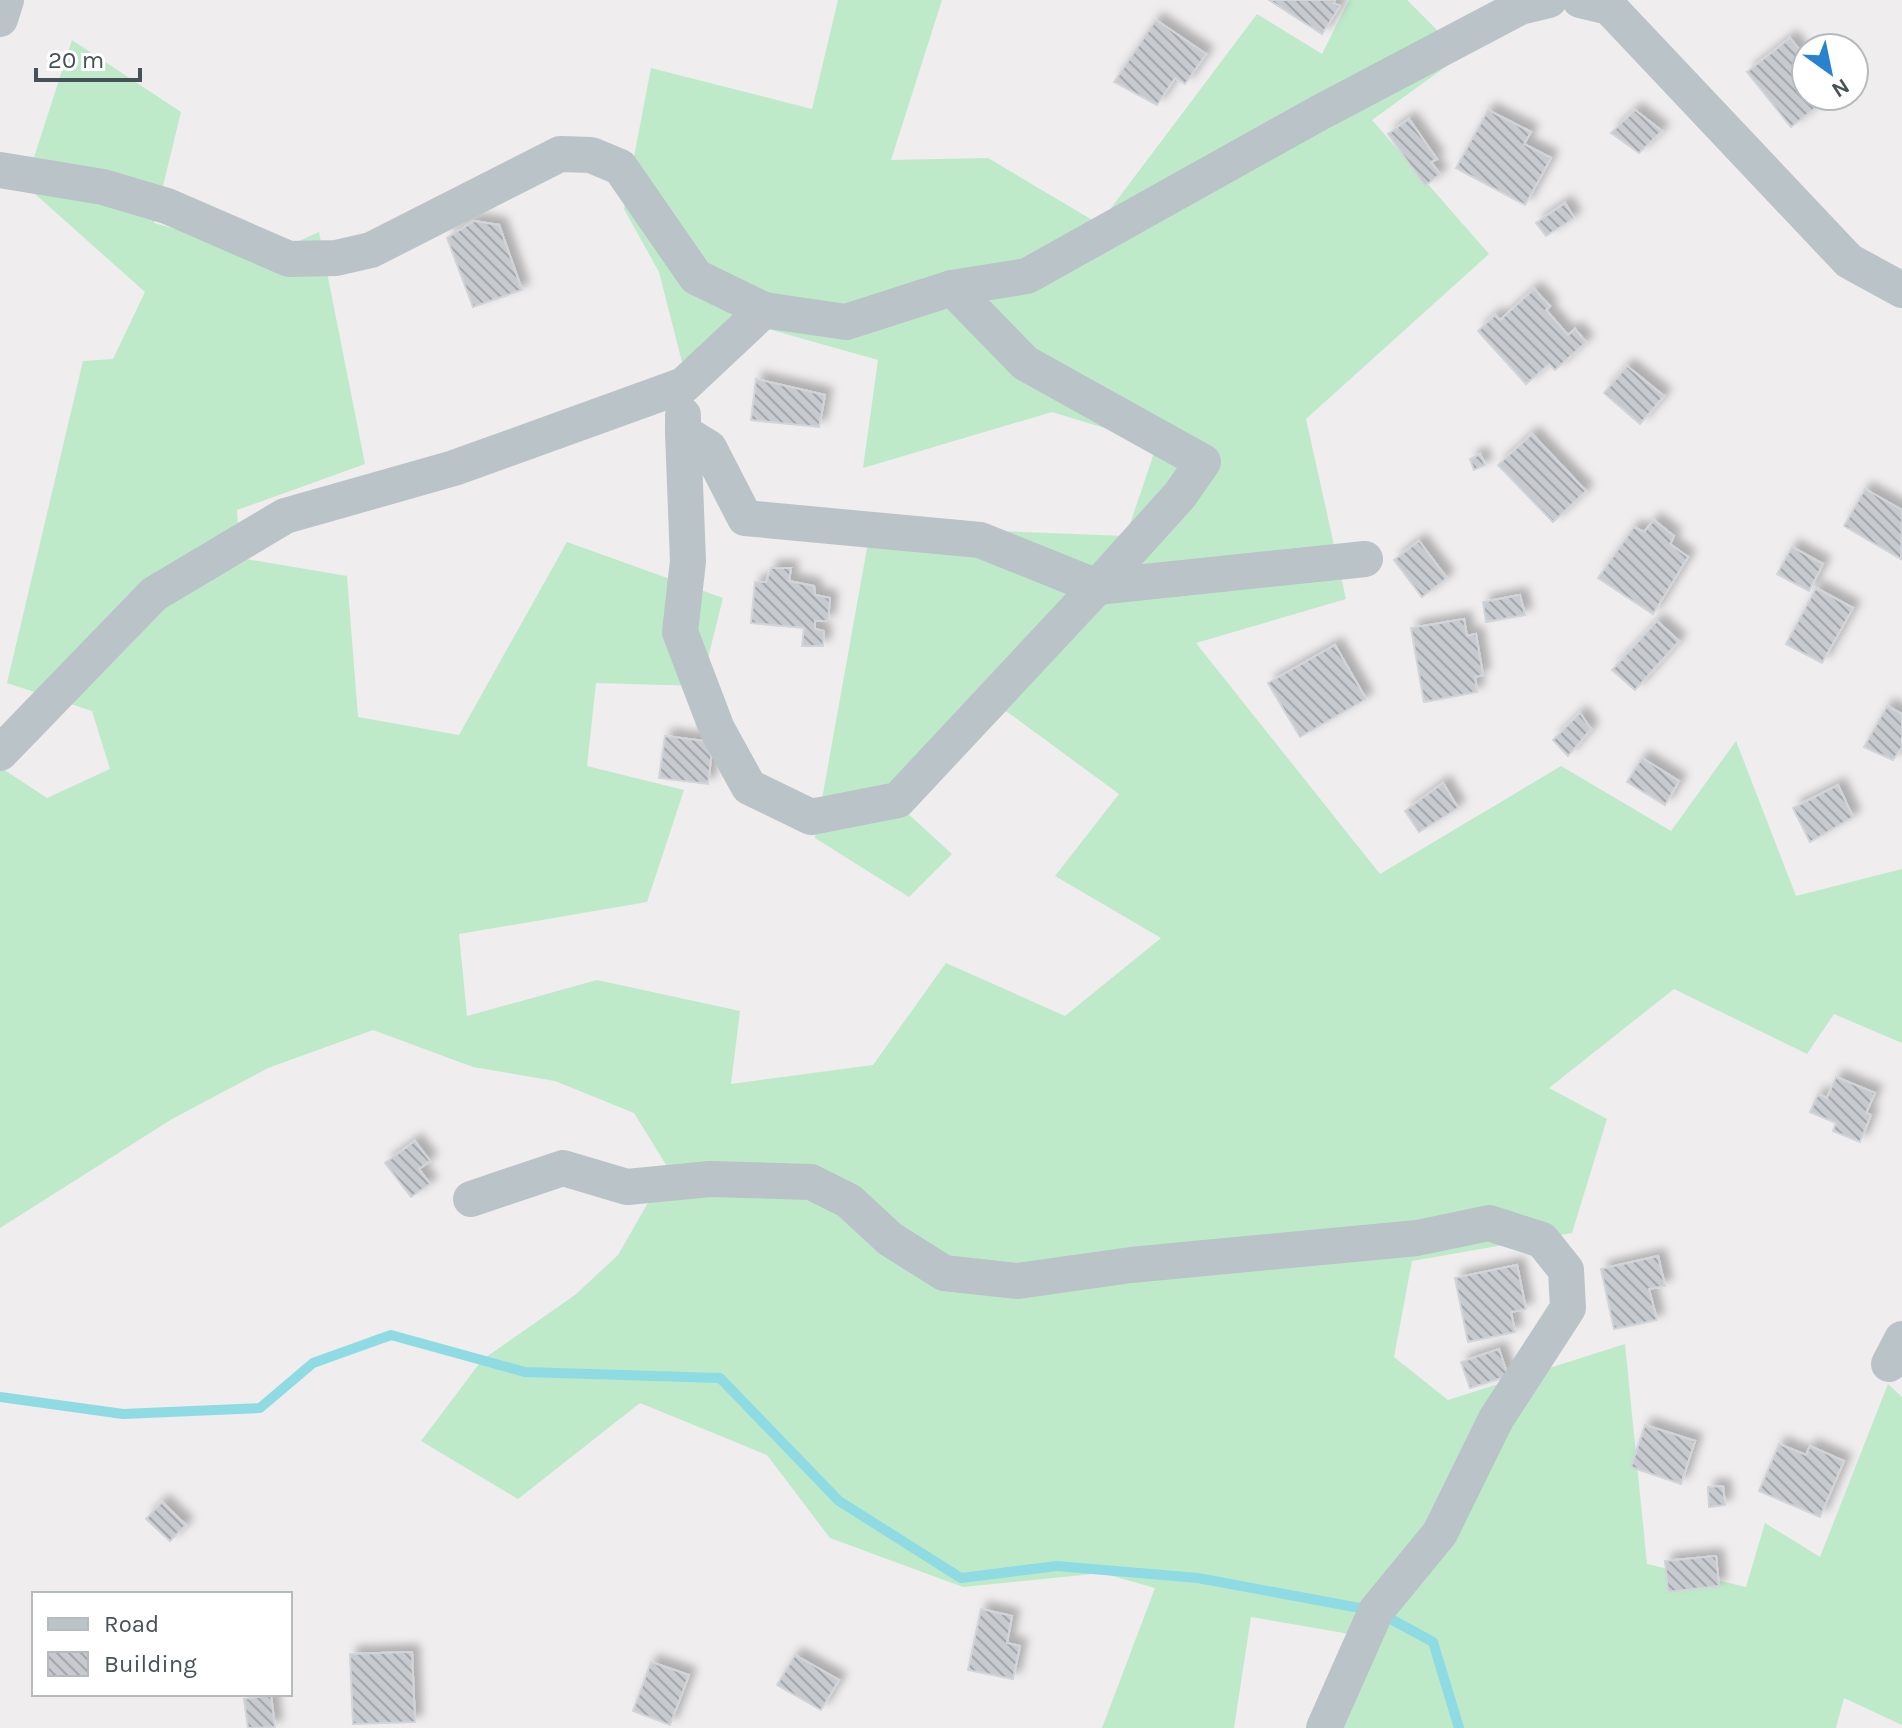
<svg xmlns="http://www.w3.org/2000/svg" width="1902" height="1728" font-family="Karla,sans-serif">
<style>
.grass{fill:#beeaca}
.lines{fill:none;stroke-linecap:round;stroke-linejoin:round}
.stream{stroke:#8fdbe3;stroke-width:10}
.building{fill:url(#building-back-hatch);stroke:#d1d4d8;stroke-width:2;filter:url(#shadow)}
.street{stroke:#b9c3c8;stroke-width:36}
</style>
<defs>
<pattern id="building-back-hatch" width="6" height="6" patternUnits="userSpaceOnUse" patternTransform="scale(2)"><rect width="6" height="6" fill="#c7cbcf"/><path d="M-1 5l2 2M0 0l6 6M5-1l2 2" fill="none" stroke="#a3a7ab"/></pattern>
<filter id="shadow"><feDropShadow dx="7" dy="-7" stdDeviation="4" flood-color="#0004"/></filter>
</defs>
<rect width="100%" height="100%" fill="#efeded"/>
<path class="grass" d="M838,0H942L891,160L988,158L1099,224L1257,14L1322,54L1349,0H1407L1462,55L1372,120L1489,254L1306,419L1346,599L1196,643L1380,874L1561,766L1671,831L1736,741L1796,896L1902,869V1043L1834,1014L1807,1054L1674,989L1549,1088L1607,1119L1572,1233L1412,1261L1394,1357L1448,1400L1625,1344L1647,1564L1746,1587L1765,1523L1820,1557L1888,1384L1902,1397V1725L1844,1698L1836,1728H1336L1367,1637L1251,1617L1234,1728H1102L1155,1588L1102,1573L963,1587L830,1538L767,1455L640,1403L518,1499L421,1441L482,1360L575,1295L618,1255L668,1168L634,1113L555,1081L473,1067L373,1030L268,1068L172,1119L0,1228V767L47,798L110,769L92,711L7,683L83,361L113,359L145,292L25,185L72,40L181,112L154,223L268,255L319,232L365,464L237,510L240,558L347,576L358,717L459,735L567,542L723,598L701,686L596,683L587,766L684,790L647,902L459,934L467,1016L597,980L740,1011L731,1084L873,1065L946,963L1065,1016L1161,938L1055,876L1119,794L1006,711L904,810L952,854L909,897L815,838L871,526L1126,536L1157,444L1052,412L863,468L878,360L758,326L682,362L659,272L624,209L651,68L812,109Z"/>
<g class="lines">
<path class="stream" d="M0,1397L123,1414L260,1408L313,1363L391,1335L525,1372L720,1378L839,1501L961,1578L1057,1566L1198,1578L1376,1611L1433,1642L1459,1728"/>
</g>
<g class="building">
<path d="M1269,0H1335L1333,3L1340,6L1322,34Z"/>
<path d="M1156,20L1206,54L1185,84L1175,78L1157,105L1114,82Z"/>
<path d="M1790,38L1806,58V96H1831L1791,127L1747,72Z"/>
<path d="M1488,110L1531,132L1524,144L1551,158L1525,205L1456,168Z"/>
<path d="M1635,110L1662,131L1639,153L1611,133Z"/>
<path d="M1409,119L1437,159L1431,162L1440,174L1425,186L1388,134Z"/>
<path d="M1565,203L1574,218L1546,236L1536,223Z"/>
<path d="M474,221L499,225L522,290L473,307L447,238Z"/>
<path d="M1534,289L1550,306L1546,310L1568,335L1575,329L1586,342L1555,370L1549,364L1526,384L1478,331L1495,315L1500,320Z"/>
<path d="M1627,366L1664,396L1640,424L1604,393Z"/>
<path d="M756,379L825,395L819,427L751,420Z"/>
<path d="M1532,434L1586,491L1553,522L1498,465Z"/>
<path d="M1480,454L1485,465L1474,470L1470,459Z"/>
<path d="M1865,489L1902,510L1901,559L1844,526Z"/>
<path d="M1654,520L1674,536L1670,544L1688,557L1653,614L1598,578L1634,527L1644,532Z"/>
<path d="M1419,541L1447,578L1422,597L1394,560Z"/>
<path d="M1792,547L1823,564L1809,591L1777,574Z"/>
<path d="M771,568H791L789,581L814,586L815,595L830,598L828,621H815V629L824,631L823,646H802L804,628L751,623L755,582H766Z"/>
<path d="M1816,588L1853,608L1822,663L1786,644Z"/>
<path d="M1520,595L1525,615L1486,622L1483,602Z"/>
<path d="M1464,619L1467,636L1476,634L1483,675L1475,677L1477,692L1424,702L1411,628Z"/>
<path d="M1657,621L1679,641L1635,690L1612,670Z"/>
<path d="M1335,645L1366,699L1300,737L1268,683Z"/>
<path d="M1887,706L1902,714V747L1893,760L1864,747Z"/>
<path d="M1580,713L1591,729L1568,756L1553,740Z"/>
<path d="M665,736L713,742L708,784L659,778Z"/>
<path d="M1642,758L1679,781L1665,805L1627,782Z"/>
<path d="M1443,783L1458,808L1419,832L1405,811Z"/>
<path d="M1838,785L1853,817L1810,842L1793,808Z"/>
<path d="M1836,1077L1875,1093L1866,1113L1871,1115L1860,1142L1833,1131L1836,1123L1810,1112L1818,1094L1827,1098Z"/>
<path d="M415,1141L430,1161L419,1169L430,1184L411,1197L385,1163Z"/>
<path d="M1658,1256L1665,1286L1649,1289L1657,1320L1614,1329L1601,1269Z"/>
<path d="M1517,1265L1526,1309L1511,1312L1515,1332L1468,1342L1455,1278Z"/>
<path d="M1499,1349L1508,1376L1470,1388L1461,1362Z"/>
<path d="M1645,1425L1695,1441L1681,1484L1631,1467Z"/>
<path d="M1779,1444L1806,1455L1810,1446L1844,1461L1820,1517L1759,1491Z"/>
<path d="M1723,1486L1725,1505L1709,1507L1708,1487Z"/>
<path d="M162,1502L186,1525L170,1541L146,1519Z"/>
<path d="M1716,1556L1719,1586L1668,1592L1665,1561Z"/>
<path d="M981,1609L1012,1616L1007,1643L1020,1646L1013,1679L968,1670Z"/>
<path d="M412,1652L415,1722L353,1724L350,1654Z"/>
<path d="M795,1655L839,1680L821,1710L777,1685Z"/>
<path d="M651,1662L689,1675L670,1725L633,1711Z"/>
<path d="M271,1695L275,1727L248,1728L244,1699Z"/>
</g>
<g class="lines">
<g class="street">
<path d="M1580,0L1609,7L1849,261L1902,290"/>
<path d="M0,19L6,0"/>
<path d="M0,170L103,187L167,206L289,259L336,258L371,250L560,154L591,155L620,167L696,277L764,310L846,322L952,288L1027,276L1319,113L1520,7L1549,0"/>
<path d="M683,415V432L709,448L745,518L980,540L1097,587L1365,559"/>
<path d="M683,432L688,561L680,632L717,729L749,787L811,817L898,800L1097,587L1180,495L1203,462L1025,363L952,288"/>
<path d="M0,753L154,594L285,516L454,468L684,385L764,310"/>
<path d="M471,1199L563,1168L627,1187L710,1179L811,1182L849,1201L890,1239L944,1273L1018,1281L1131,1265L1417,1238L1489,1223L1542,1240L1566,1270L1568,1308L1496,1419L1440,1533L1376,1611L1324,1728"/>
<path d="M1889,1364L1902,1339"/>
</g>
</g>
<rect x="32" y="1592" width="260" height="104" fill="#ffffff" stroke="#b5babc" stroke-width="2"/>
<rect x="48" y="1618" width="40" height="12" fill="#b9c3c8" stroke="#b5babc" stroke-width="2"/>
<text x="104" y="1632" font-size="24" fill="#475258">Road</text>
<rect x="48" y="1652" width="40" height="24" fill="url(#building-back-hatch)" stroke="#b5babc" stroke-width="2"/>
<text x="104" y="1672" font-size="24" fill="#475258">Building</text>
<g transform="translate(1830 72) rotate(147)"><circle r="38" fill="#ffffff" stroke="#b5babc" stroke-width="2"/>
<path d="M0-6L14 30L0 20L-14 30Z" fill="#2982ce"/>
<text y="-12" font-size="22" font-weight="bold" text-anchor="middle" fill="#475258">N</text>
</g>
<path d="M36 68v12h104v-12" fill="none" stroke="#475258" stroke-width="4"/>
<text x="48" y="68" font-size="24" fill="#475258" stroke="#ffffff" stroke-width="6" paint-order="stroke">20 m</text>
</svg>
